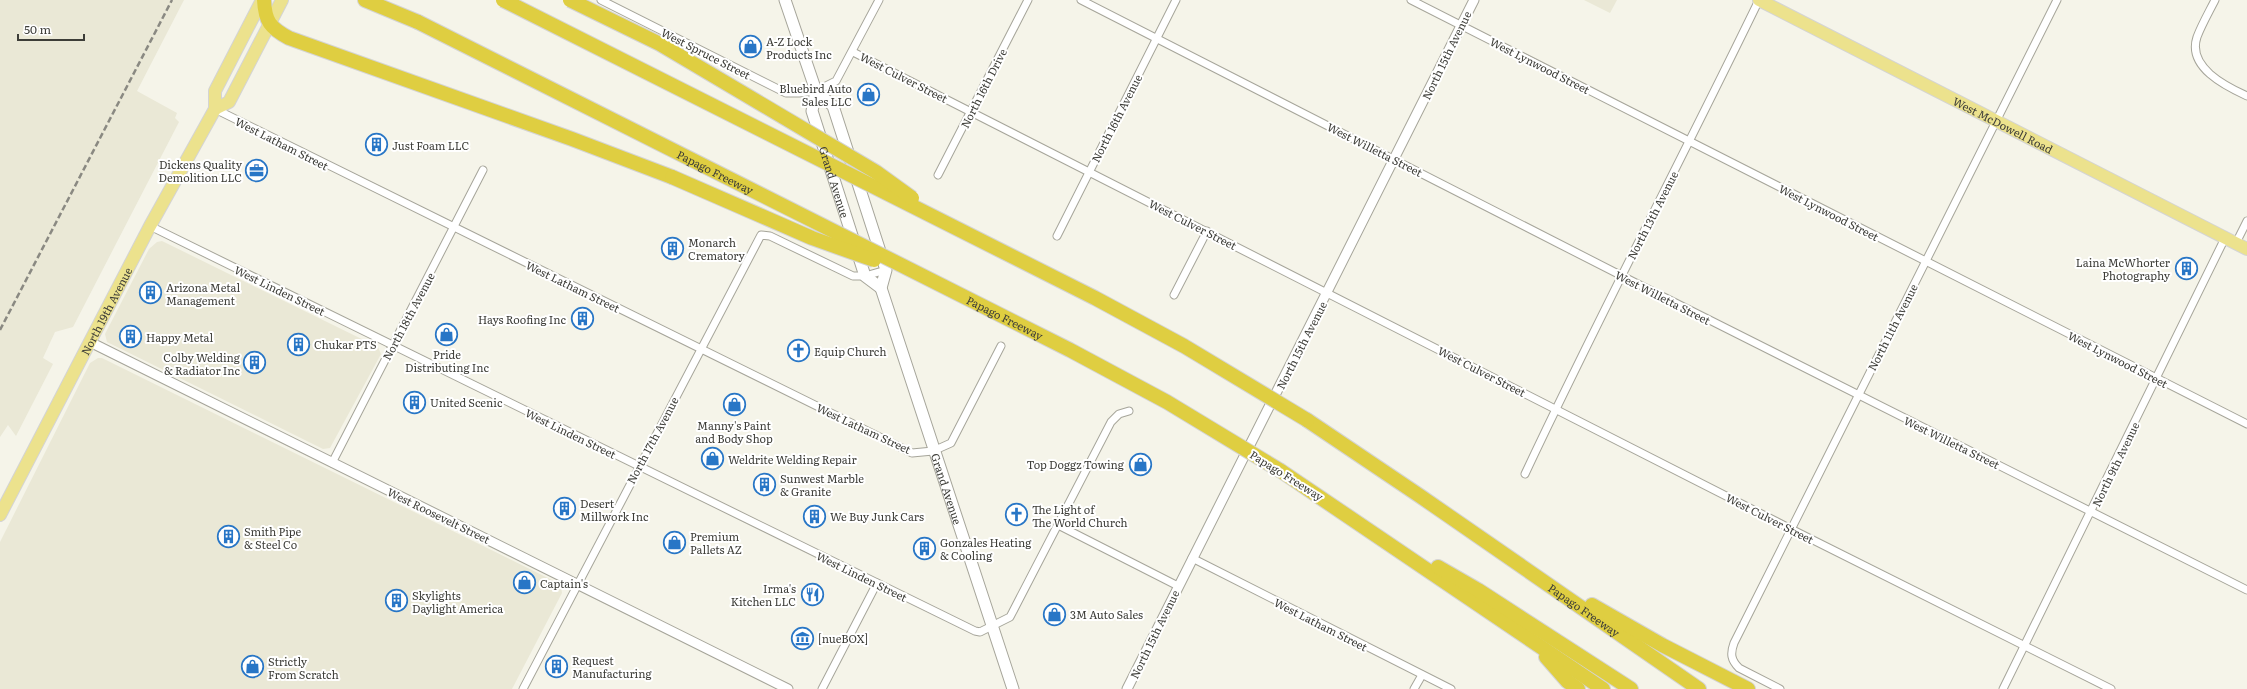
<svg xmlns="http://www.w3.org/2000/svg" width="2247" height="689" font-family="Literata,serif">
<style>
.built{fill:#eae8d6}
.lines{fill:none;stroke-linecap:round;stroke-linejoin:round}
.minor-casing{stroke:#a6a59a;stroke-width:9}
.tertiary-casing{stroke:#a6a59a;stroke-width:11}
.secondary-casing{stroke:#a6a59a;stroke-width:13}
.primary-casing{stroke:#d4d4d3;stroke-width:14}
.motorway-casing{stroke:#d4d4d3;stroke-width:16}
.minor{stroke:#fff;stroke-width:7}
.tertiary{stroke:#fff;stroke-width:9}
.secondary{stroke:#fff;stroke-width:11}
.primary{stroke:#ece28d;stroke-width:12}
.motorway{stroke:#dfce41;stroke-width:14}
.rail{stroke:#8a8982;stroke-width:2.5;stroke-dasharray:6 3;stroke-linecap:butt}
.motorway-bridge-casing{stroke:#d4d4d3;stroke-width:16;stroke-linecap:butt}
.motorway-bridge{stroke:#dfce41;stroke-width:14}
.labels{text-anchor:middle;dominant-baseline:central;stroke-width:4;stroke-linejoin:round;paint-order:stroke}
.poi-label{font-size:11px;fill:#3d3d38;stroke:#fff;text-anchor:start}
.street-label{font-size:11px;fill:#3d3d38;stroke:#fff}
</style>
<rect width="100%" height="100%" fill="#f5f4e9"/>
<g class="built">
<path d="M0,0H184L137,91L177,113L175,118L179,122L73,327L55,332L43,358L53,364L16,436L8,425L0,437Z"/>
<path d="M1584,0H1617L1610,13Z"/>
<path d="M162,241L378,347L381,354L330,448L323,449L107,342L105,334L149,249L157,242Z"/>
<path d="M98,358H102L558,583L561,586L562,593L512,689H0V542L90,363Z"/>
</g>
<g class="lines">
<defs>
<g id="minor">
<path d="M601,0L772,86L786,93H799L816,91L836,81L879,0"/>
<path d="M1081,0L1632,281L2247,590"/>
<path d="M1411,0L2247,424"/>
<path d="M2215,0C2209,12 2202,24 2197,37C2187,67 2225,86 2247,96"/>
<path d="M853,52L1791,529L2111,689"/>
<path d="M215,109L912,453L933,451L951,443L1001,346"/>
<path d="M938,175L1028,0"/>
<path d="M150,226L975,631L980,632L1010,617L1111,422L1119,414L1129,411"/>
<path d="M1057,236L1176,0"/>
<path d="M2236,243L2247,221"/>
<path d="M1174,295L1207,231"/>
<path d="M332,463L483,170"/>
<path d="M1525,474C1600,314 1682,159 1759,0"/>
<path d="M1058,525L1178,586"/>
<path d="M1192,558L1451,689"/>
<path d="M523,689L761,235L770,236L853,276H865L886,270"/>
<path d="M822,689L877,583"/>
<path d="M1414,689L1422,675"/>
<path d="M1780,689L1739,668C1731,660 1730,654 1734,643L2057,0"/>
<path d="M2003,689L2225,238"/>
</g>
<g id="tertiary">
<path d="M90,342L788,689"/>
<path d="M1127,689L1474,0"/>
</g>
<g id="secondary">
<path id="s1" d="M785,0L816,91L812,111L865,276L881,288"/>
<path id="s2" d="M816,91L833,106L886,270L881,288L1013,689"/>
</g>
<g id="primary">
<path id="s3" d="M1759,0L2247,249"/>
<path d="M215,109L229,102L282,0"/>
<path id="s4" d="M0,515L150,226L215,109V91L262,0"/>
</g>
<g id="motorway">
<path d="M264,0C265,21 270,28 289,38L572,139L672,177"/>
<path d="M365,0L418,22"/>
<path id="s5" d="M1307,420L1420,496L1699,689"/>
<path d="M1281,471L1603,689"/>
<path d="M1438,567L1478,590L1631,689"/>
<path d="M1592,605L1662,645L1748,689"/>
<path d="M1546,657L1567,681L1578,689"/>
</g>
</defs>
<use href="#minor" class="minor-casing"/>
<use href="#tertiary" class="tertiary-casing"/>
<use href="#secondary" class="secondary-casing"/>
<use href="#primary" class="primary-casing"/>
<use href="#motorway" class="motorway-casing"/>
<use href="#minor" class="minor"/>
<use href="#tertiary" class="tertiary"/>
<use href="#secondary" class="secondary"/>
<use href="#primary" class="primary"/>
<use href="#motorway" class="motorway"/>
<path class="rail" d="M0,330L172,0"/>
<defs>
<g id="motorway-bridge">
<path d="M503,0L1095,298L1184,346L1307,420"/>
<path d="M570,0L660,44L876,172L912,198"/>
<path id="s6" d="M418,22L1070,350L1167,402L1281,471"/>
<path d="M672,177L812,238L874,260"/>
</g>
</defs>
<use href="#motorway-bridge" class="motorway-bridge-casing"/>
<use href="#motorway-bridge" class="motorway-bridge"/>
</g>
<defs>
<symbol id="shop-ring" viewBox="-11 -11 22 22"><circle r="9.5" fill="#fff" stroke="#2876c6" stroke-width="1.5"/><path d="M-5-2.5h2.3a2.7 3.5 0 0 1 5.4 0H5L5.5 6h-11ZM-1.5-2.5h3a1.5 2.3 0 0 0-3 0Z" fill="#2876c6"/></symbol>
<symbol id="building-ring" viewBox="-11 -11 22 22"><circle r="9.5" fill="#fff" stroke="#2876c6" stroke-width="1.5"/><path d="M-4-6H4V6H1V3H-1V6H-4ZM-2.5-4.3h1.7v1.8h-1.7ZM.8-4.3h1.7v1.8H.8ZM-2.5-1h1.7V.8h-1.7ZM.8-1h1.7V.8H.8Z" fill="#2876c6"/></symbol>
<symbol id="office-ring" viewBox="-11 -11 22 22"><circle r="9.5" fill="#fff" stroke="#2876c6" stroke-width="1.5"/><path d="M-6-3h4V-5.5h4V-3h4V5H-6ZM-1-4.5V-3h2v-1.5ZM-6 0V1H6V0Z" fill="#2876c6"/></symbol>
<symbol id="church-ring" viewBox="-11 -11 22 22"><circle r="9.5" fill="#fff" stroke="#2876c6" stroke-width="1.5"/><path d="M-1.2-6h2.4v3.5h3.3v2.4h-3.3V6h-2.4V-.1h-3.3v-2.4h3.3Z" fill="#2876c6"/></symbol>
<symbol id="restaurant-ring" viewBox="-11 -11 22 22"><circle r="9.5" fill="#fff" stroke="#2876c6" stroke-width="1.5"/><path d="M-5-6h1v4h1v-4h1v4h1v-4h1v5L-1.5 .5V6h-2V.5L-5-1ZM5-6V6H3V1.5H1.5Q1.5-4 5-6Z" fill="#2876c6"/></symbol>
<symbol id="museum-ring" viewBox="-11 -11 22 22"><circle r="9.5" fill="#fff" stroke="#2876c6" stroke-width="1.5"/><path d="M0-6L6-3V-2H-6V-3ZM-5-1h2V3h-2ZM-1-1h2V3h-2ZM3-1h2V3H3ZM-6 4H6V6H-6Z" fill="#2876c6"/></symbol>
</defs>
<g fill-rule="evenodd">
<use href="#shop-ring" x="738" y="34" width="25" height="25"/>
<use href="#shop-ring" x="856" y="82" width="25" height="25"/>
<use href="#building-ring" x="364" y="132" width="25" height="25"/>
<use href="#office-ring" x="244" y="158" width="25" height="25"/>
<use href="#building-ring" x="660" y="236" width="25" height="25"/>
<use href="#building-ring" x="2174" y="256" width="25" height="25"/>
<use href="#building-ring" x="138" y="280" width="25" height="25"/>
<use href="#building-ring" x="570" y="306" width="25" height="25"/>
<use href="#shop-ring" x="434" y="322" width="25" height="25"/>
<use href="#building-ring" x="118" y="324" width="25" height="25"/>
<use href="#building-ring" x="286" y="332" width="25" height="25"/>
<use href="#church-ring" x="786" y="338" width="25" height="25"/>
<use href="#building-ring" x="242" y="350" width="25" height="25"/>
<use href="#building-ring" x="402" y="390" width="25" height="25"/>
<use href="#shop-ring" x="722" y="392" width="25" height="25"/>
<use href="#shop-ring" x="700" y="446" width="25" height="25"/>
<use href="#shop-ring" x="1128" y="452" width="25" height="25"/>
<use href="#building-ring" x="752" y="472" width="25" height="25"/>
<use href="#building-ring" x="552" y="496" width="25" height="25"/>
<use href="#church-ring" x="1004" y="502" width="25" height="25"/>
<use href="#building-ring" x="802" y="504" width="25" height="25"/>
<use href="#building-ring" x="216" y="524" width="25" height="25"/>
<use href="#shop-ring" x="662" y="530" width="25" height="25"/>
<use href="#building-ring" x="912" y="536" width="25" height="25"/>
<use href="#shop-ring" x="512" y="570" width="25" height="25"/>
<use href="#restaurant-ring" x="800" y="582" width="25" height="25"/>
<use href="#building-ring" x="384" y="588" width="25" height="25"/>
<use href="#shop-ring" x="1042" y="602" width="25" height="25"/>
<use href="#museum-ring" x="790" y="626" width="25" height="25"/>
<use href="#building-ring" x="544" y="654" width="25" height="25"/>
<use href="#shop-ring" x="240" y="654" width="25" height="25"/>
</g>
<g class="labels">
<g class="poi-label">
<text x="766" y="41">A-Z Lock<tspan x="766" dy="13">Products Inc</tspan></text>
<text x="852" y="88" text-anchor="end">Bluebird Auto<tspan x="852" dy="13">Sales LLC</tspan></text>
<text x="392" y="145">Just Foam LLC</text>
<text x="242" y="164" text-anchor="end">Dickens Quality<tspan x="242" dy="13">Demolition LLC</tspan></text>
<text x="688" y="242">Monarch<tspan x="688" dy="13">Crematory</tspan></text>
<text x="2170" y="262" text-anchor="end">Laina McWhorter<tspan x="2170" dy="13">Photography</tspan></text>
<text x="166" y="287">Arizona Metal<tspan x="166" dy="13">Management</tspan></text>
<text x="566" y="319" text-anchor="end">Hays Roofing Inc</text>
<text x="146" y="337">Happy Metal</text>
<text x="314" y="344">Chukar PTS</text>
<text x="814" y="351">Equip Church</text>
<text x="447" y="354" text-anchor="middle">Pride<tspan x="447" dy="13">Distributing Inc</tspan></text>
<text x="240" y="357" text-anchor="end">Colby Welding<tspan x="240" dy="13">&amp; Radiator Inc</tspan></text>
<text x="430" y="402">United Scenic</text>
<text x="734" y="425" text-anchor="middle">Manny's Paint<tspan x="734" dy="13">and Body Shop</tspan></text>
<text x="728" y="459">Weldrite Welding Repair</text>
<text x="1124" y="464" text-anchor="end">Top Doggz Towing</text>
<text x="780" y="478">Sunwest Marble<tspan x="780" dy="13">&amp; Granite</tspan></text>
<text x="580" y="503">Desert<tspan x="580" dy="13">Millwork Inc</tspan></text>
<text x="1032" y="509">The Light of<tspan x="1032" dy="13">The World Church</tspan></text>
<text x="830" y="516">We Buy Junk Cars</text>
<text x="244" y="531">Smith Pipe<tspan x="244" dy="13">&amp; Steel Co</tspan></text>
<text x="690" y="536">Premium<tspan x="690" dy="13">Pallets AZ</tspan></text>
<text x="940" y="542">Gonzales Heating<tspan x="940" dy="13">&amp; Cooling</tspan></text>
<text x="540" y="583">Captain's</text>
<text x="796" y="588" text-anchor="end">Irma's<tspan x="796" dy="13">Kitchen LLC</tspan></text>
<text x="412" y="595">Skylights<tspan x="412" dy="13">Daylight America</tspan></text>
<text x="1070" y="614">3M Auto Sales</text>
<text x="818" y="638">[nueBOX]</text>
<text x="572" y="660">Request<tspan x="572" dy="13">Manufacturing</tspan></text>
<text x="268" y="661">Strictly<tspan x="268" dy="13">From Scratch</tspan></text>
</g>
<g class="street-label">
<text transform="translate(706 53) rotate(27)">West Spruce Street</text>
<text transform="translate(1446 55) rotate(-64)">North 15th Avenue</text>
<text transform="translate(1540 65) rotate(27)">West Lynwood Street</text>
<text transform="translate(904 77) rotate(27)">West Culver Street</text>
<text transform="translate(983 88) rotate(-63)">North 16th Drive</text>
<text transform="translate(1116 118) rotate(-63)">North 16th Avenue</text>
<text stroke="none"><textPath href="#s3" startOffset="274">West McDowell Road</textPath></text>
<text transform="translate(282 143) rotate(27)">West Latham Street</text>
<text transform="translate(1375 149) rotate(27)">West Willetta Street</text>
<text stroke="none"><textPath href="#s6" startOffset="333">Papago Freeway</textPath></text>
<text stroke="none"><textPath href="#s1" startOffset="191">Grand Avenue</textPath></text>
<text transform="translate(1829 212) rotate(27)">West Lynwood Street</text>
<text transform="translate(1652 215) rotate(-63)">North 13th Avenue</text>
<text transform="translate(1193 224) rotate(27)">West Culver Street</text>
<text transform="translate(573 286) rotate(26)">West Latham Street</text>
<text transform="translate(280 290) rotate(26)">West Linden Street</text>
<text transform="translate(1663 297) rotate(27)">West Willetta Street</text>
<text stroke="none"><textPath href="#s4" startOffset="230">North 19th Avenue</textPath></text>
<text transform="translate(408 316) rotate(-62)">North 18th Avenue</text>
<text stroke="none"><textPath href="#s6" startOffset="657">Papago Freeway</textPath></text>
<text transform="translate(1892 327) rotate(-63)">North 11th Avenue</text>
<text transform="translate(1301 345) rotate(-63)">North 15th Avenue</text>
<text transform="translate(2118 359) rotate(27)">West Lynwood Street</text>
<text transform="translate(1482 371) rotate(27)">West Culver Street</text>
<text transform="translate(864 428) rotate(25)">West Latham Street</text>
<text transform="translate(571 433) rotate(26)">West Linden Street</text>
<text transform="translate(652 440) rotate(-62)">North 17th Avenue</text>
<text transform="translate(1952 442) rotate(26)">West Willetta Street</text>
<text transform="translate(2115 464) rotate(-64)">North 9th Avenue</text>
<text transform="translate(1287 475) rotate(32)">Papago Freeway</text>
<text stroke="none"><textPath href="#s2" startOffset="425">Grand Avenue</textPath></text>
<text transform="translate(439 515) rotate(26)">West Roosevelt Street</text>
<text transform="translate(1770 518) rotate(27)">West Culver Street</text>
<text transform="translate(862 576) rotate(26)">West Linden Street</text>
<text stroke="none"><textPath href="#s5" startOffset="336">Papago Freeway</textPath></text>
<text transform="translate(1321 624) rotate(27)">West Latham Street</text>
<text transform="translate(1154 634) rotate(-64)">North 15th Avenue</text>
</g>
</g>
<path d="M18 34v6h66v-6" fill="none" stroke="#3d3d38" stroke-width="2"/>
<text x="24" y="34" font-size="12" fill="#3d3d38" stroke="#ffffff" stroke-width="3" paint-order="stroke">50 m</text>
</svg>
